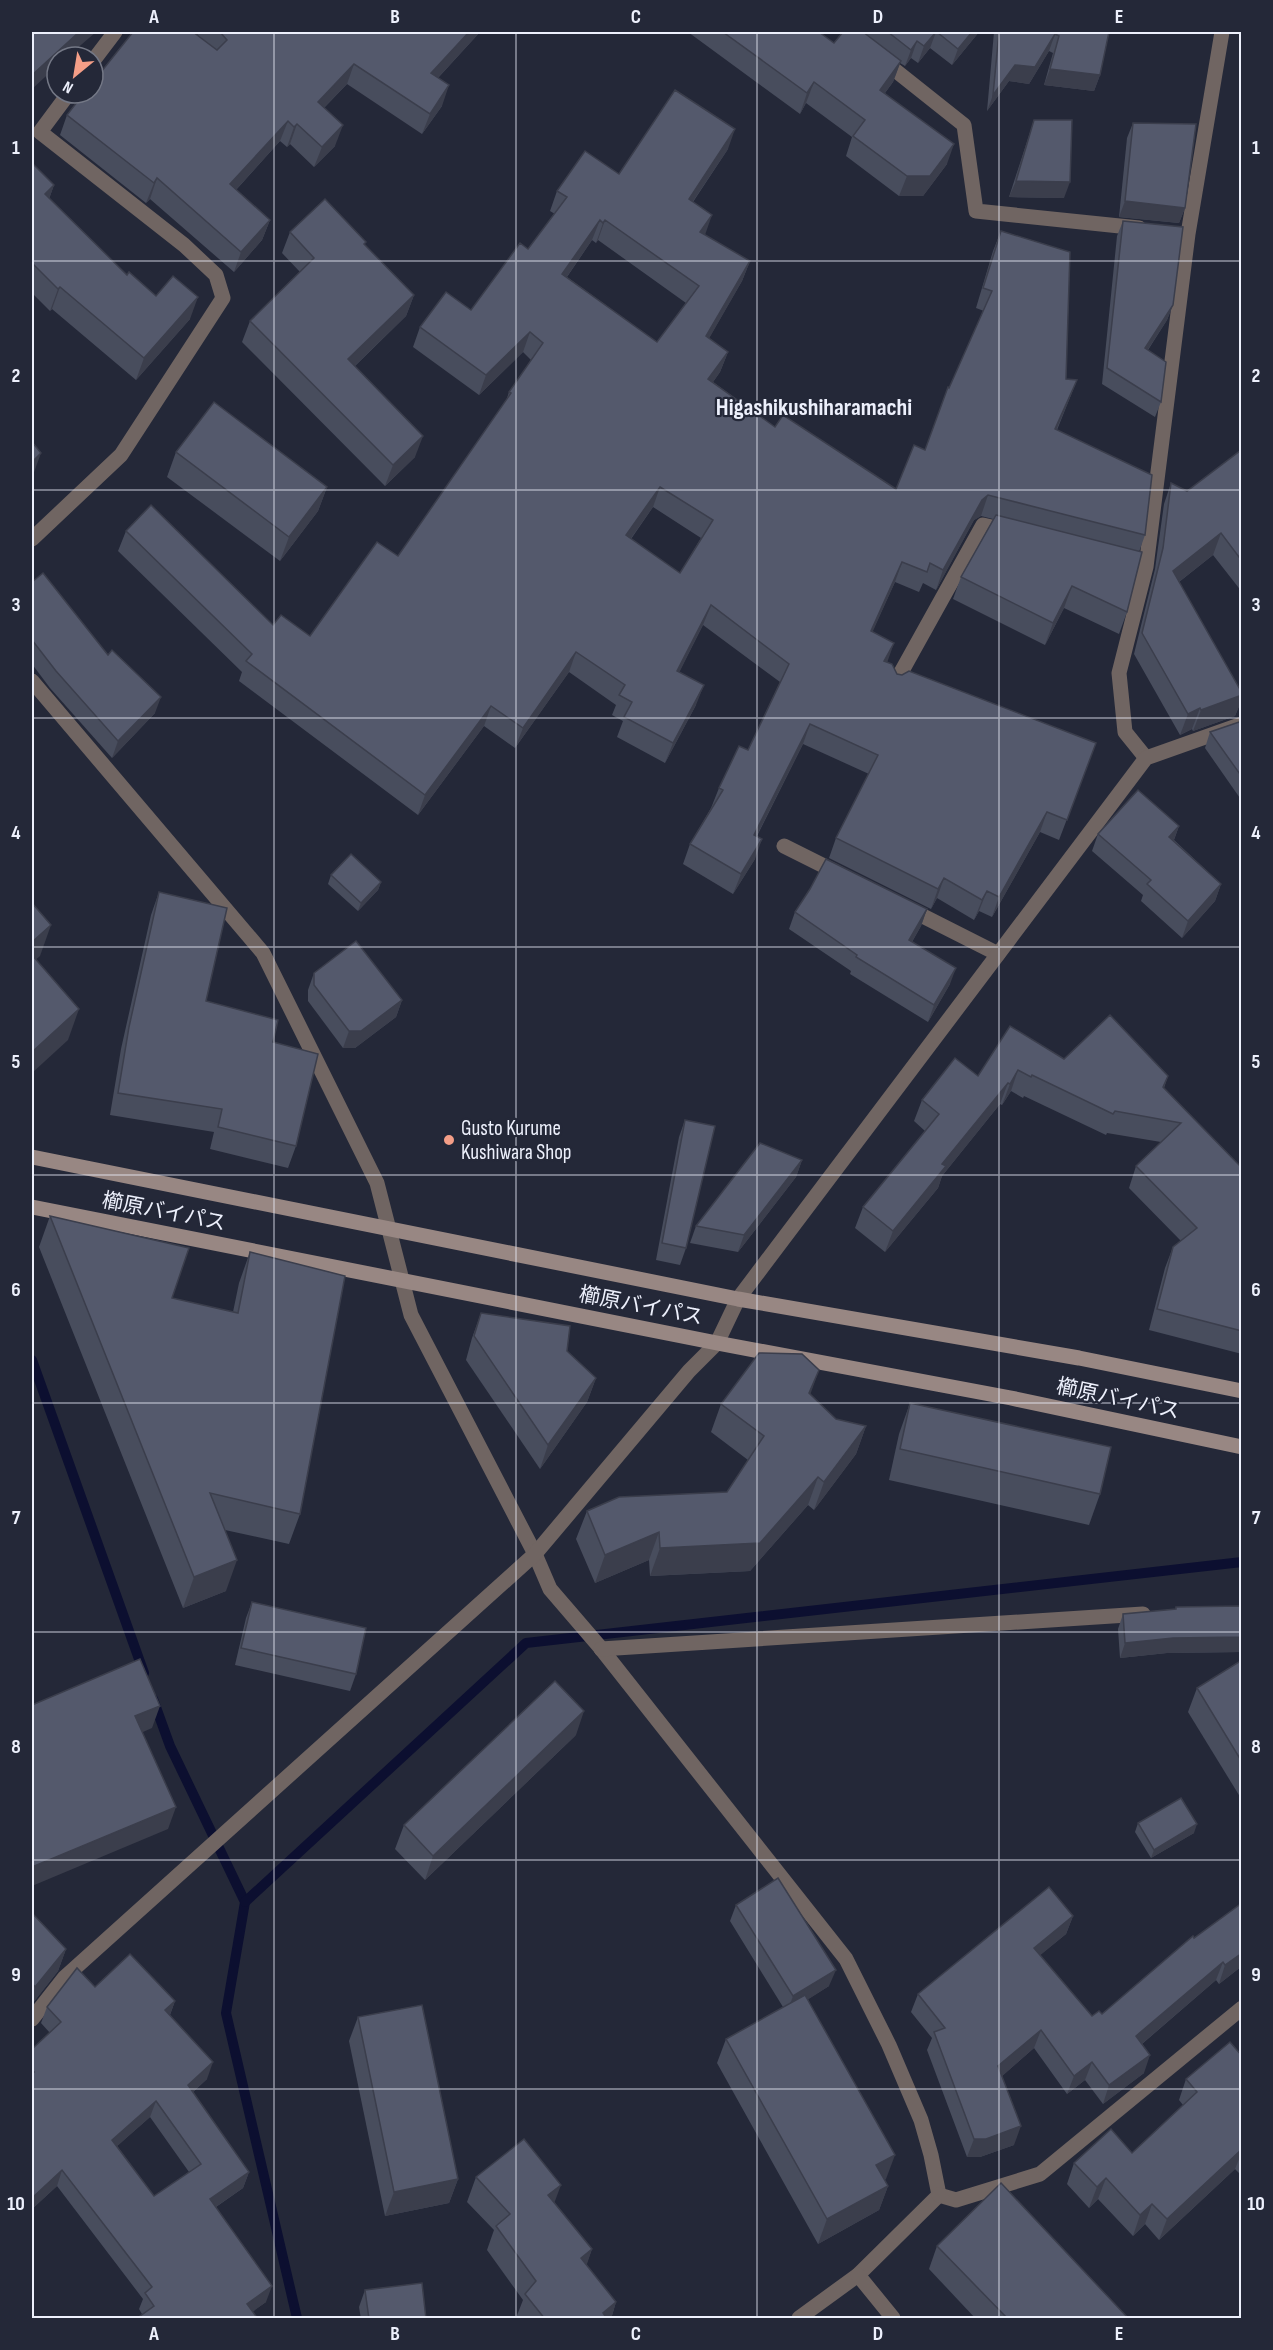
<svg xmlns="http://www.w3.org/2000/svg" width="1273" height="2350" font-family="'Sofia Sans Condensed','Noto Sans JP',sans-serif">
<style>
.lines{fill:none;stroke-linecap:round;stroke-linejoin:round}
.stream{stroke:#0c0f30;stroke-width:10}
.street{stroke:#706562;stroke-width:15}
.secondary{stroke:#988783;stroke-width:15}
.wall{fill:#484d5d;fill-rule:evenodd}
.shaded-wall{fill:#3b3e4c}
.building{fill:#54596c;stroke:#3b3e4c;stroke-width:1.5;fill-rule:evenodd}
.grid{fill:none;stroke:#edf0fc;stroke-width:1.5;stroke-opacity:0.55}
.poi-dot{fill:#f49e87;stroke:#242838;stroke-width:2}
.labels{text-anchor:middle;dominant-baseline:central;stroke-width:4.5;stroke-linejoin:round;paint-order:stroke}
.poi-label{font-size:21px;fill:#edf0fc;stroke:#242838;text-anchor:start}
.street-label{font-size:21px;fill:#edf0fc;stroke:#242838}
.quarter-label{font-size:24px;font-weight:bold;fill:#edf0fc;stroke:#242838}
.neatline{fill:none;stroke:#edf0fc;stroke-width:2}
.grid-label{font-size:20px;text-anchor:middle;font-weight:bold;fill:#edf0fc}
</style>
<rect width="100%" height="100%" fill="#242838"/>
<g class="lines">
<g class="stream">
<path d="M32,1360L144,1673"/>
<path d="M153,1699L170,1746L245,1902L226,2013L297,2318"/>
<path d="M245,1902L526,1643L1242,1562"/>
</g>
<g class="street">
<path d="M881,59L964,125L976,211L1139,228"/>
<path d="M93,61L115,32"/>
<path d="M32,539L121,455L223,298L216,275L184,245L40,132L69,93"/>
<path d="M32,681L263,953L377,1183L411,1315L535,1554L550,1589L599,1646L846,1959L889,2045L921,2120L931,2155L939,2195L858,2275L799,2318"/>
<path d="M894,685L983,525L1009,531"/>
<path d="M1146,758L1125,732L1119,673L1146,567L1188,234L1222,32"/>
<path d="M784,846L840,874"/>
<path d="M907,908L998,954"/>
<path d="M601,1649L1143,1614"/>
<path d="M32,2019L65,1977L535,1554L689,1371L717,1343L738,1299L1146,758L1242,724"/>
<path d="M939,2195L956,2200L1040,2174L1242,2008"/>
<path d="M858,2275L893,2318"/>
</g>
<g class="secondary">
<path d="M32,1157L738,1299L1079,1358L1242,1391"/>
<path d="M32,1207L717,1343L1011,1398L1242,1447"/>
</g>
</g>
<g class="wall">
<path d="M195,32H480L438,78L442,106L422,134L347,84L324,108L335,146L314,167L290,144L287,147L280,141L236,190L270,220L262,240L234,272L150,199L146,203L60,135L67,115L200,37Z"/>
<path d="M688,32H819L834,43L843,32H979L952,65L930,48L918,63L911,58L905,66L900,63L893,82L885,93L947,164L923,196H899L846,156L852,137L806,103L800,114Z"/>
<path d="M994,32H1109L1100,75L1094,91L1044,85L1053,53L1049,51L1029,84L1009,81L987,111Z"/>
<path d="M1034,120L1064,198L1009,197Z"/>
<path d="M1133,123L1185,208L1179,223L1119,217L1127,138Z"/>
<path d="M728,149L693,202L705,235L750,261L742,281L709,338L728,352L720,372L713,382L775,427L896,489L925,450L949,388L984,311L976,308L993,251L1001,231L1066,379L1077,380L1057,430L1145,535L1139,552L1127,612L1119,634L1064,608L1045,645L953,599L961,577L993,519L981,516L974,520L936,590L923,583L919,592L895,582L872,632L887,663L897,674L1096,743L1059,840L1040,832L992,917L979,911L974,920L937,898L931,909L829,858L836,838L869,774L803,744L757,836L755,859L733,894L683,864L690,844L711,808L719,788L748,750L780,682L703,625L679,672L696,705L665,763L617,737L623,721L612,715L616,705L569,672L515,748L484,726L418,815L239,681L242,672L118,551L126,531L273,625L310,636L398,556L506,401L509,392L531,360L523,352L479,395L413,347L420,327L471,310L528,249L555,214L550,211L557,191L619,174ZM592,240L596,243L598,240L686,303L657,342L567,277ZM653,507L701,538L680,573L631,539Z"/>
<path d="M32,163L54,185L49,199L127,275L190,319L136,380L52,309L50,311L32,293Z"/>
<path d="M1123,221L1173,305L1167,320L1148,350L1161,402L1155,417L1102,384L1117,236Z"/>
<path d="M290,232L365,246L414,295L406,316L355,366L415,457L385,486L242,342L250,321L300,272L282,253Z"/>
<path d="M176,452L327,487L318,511L280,561L167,477Z"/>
<path d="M1242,452V592L1213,555L1179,582L1242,693V699L1235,716L1193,731L1192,729L1180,735L1134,654L1155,569L1164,504L1171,483L1187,491Z"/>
<path d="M32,582L155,713L112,758L50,688L32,664Z"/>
<path d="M1242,721V801L1205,748L1210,732Z"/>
<path d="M1179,826L1174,840L1221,884L1215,901L1182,938L1141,901L1143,895L1092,851L1098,834Z"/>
<path d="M331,875L381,882L378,890L358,911L328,884Z"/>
<path d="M810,889L927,909L921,926L912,942L950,984L928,1022L850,974L851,971L789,929L795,912Z"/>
<path d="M159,892L206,1001L273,1042L296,1146L288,1168L210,1149L214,1132L110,1115L121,1049L151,915Z"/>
<path d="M314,973L402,1000L396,1017L355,1048H343L308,1001V990Z"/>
<path d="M1064,1059L1168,1076L1164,1088L1242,1168V1354L1149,1330L1165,1268L1173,1247L1181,1241L1129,1188L1136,1166L1161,1142L1107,1133L1106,1135L1024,1096L1023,1098L1011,1091L1002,1105L1000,1104L942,1176L938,1188L885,1252L855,1228L863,1207L925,1131L914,1121L922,1100L978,1076Z"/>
<path d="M685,1120L686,1248L680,1265L656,1260L679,1137Z"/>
<path d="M802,1160L796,1177L738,1252L690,1243L696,1226Z"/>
<path d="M50,1216L172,1298L233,1312L239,1283L250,1252L300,1514L289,1544L225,1530L226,1591L183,1608L39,1247Z"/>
<path d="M481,1313L567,1351L596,1378L587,1402L540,1469L466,1360L472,1338Z"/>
<path d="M810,1395L836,1419L866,1426L856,1454L814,1510L808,1505L750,1571L650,1576L649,1560L595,1583L576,1539L587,1511L727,1492L748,1460L711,1432L721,1404Z"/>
<path d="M910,1403L1100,1494L1089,1525L889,1480L899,1434Z"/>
<path d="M252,1602L356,1674L350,1691L235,1665L246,1618Z"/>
<path d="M1242,1606V1652L1167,1653L1120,1658L1118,1629L1123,1614L1175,1609L1176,1607Z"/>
<path d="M1242,1660V1800L1188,1712L1197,1688Z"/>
<path d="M576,1735L425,1880L395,1849L404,1825Z"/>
<path d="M1138,1823L1194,1833L1151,1858L1135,1832Z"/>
<path d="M1242,1903V1966L1219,1984L1216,1980L1142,2044L1144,2073L1103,2104L1085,2080L1067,2094L1034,2048L1002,2076L1014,2145L980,2157H967L927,2050L932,2038L911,2012L918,1994L1073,1916L1066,1934L1040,1955L1092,2016L1102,2014L1194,1938Z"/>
<path d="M736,1905L829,1986L808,1999L886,2179L884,2180L888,2186L879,2210L818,2244L717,2063L726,2039L783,2007L730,1921Z"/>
<path d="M32,1913L66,1949L58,1971L32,2004Z"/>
<path d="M95,1987L175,2001L170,2015L207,2079L193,2092L249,2172L243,2188L216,2207L266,2302L253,2311L142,2314L139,2309L143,2299L57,2186L32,2209V2049L50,2033L41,2023L47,2007ZM150,2117L189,2172L154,2196L117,2146Z"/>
<path d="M358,2017L458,2179L449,2203L385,2216L349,2041Z"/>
<path d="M1242,2056V2176L1235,2169L1159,2240L1145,2224L1133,2236L1098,2199L1089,2208L1067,2184L1074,2163L1132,2153L1183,2105L1179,2100L1186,2079Z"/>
<path d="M476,2177L554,2202L592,2249L586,2265L616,2302L611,2319L516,2318L523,2300L487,2250L494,2230L467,2202Z"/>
<path d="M937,2246L1129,2319H976L929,2269Z"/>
<path d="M365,2290L426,2319H361L359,2307Z"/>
</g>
<g class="shaded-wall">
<path d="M79,32H96L67,57H57V66L32,89V75Z"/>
<path d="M469,32H480L423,94L431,73Z"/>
<path d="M936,32L930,48L918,63L924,46Z"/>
<path d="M972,32H979L952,65L958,49Z"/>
<path d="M1055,34L1049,51L1029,84L1009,81L987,111L993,95L1015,65Z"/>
<path d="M917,41L911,58L905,66L911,50Z"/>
<path d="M901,61L893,82L872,110L880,90Z"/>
<path d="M354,64L347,84L310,122L318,102Z"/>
<path d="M1050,69L1100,75L1094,91L1044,85Z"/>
<path d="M814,82L806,103L800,114L807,93Z"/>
<path d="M449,85L442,106L422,134L430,114Z"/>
<path d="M288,121L280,141L223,204L230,184Z"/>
<path d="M297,124L290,144L287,147L294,127Z"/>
<path d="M343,125L335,146L314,167L322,147Z"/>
<path d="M735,129L728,149L681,219L689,199Z"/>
<path d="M954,144L947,164L923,196H899L907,176Z"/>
<path d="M157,178L150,199L146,203L154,183Z"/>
<path d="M1016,181L1070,182L1064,198L1009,197Z"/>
<path d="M54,185L46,207L45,194Z"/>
<path d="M1125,201L1185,208L1179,223L1119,217Z"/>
<path d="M712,215L705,235L700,232Z"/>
<path d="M270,220L262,240L234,272L241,252Z"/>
<path d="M600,220L592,240L555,294L562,274Z"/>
<path d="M605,220L598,240L596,243L603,223Z"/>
<path d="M750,261L742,281L699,356L706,336Z"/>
<path d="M60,287L52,309L50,311L58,289Z"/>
<path d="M414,295L406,316L340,380L348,359Z"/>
<path d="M198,297L190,319L136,380L144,358Z"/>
<path d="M1173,305L1167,320L1139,363L1145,348Z"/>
<path d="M530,332L523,352L479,395L486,375Z"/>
<path d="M728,352L720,372L701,399L708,379Z"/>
<path d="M1077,380L1069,400L1048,449L1055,429Z"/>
<path d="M423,436L415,457L385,486L393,465Z"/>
<path d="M41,453L33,475L32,477V462Z"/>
<path d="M327,487L318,511L280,561L289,537Z"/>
<path d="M660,487L653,507L619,555L626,535Z"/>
<path d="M988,495L981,516L974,520L936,590L943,570L982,500Z"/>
<path d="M1221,533L1213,555L1166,592L1173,571Z"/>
<path d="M902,562L895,582L864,651L871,631Z"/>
<path d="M1072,586L1064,608L1045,645L1053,623Z"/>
<path d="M711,605L703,625L670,691L677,671Z"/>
<path d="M894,643L887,663L884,661Z"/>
<path d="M576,652L569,672L515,748L523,728Z"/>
<path d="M704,685L696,705L665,763L673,743Z"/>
<path d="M1242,695V699L1235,716L1193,731L1201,710Z"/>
<path d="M161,697L155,713L112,758L118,741Z"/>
<path d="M491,706L484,726L418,815L425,795Z"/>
<path d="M1200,708L1192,729L1180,735L1188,714Z"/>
<path d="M810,724L803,744L747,855L754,835Z"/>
<path d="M1047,812L1040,832L992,917L999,897Z"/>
<path d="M1179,826L1173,842L1169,837Z"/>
<path d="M762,839L755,859L733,894L741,874Z"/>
<path d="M944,878L937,898L931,909L938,889Z"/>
<path d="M381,882L378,890L358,911L361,903Z"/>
<path d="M1221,884L1215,901L1182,938L1188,921Z"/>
<path d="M987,891L979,911L974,920L982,900Z"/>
<path d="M927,909L921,926L903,957L909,940Z"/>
<path d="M51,925L40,956L32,963V942Z"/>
<path d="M956,968L950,984L928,1022L934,1005Z"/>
<path d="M402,1000L396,1017L355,1048H343L349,1031Z"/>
<path d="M79,1009L68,1040L32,1073V1052Z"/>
<path d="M1018,1070L1011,1091L1002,1105L1010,1084Z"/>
<path d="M1008,1083L1000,1104L942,1176L938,1188L885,1252L893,1231L942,1164Z"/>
<path d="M802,1160L796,1177L738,1252L744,1235Z"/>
<path d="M819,1370L809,1398V1393Z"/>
<path d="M596,1378L587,1402L540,1469L548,1445Z"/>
<path d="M866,1426L856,1454L814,1510L824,1482Z"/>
<path d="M818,1477L808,1505L750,1571L650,1576L660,1548Z"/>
<path d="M659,1532L649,1560L595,1583L605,1555Z"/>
<path d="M237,1560L226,1591L183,1608L194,1577Z"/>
<path d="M1242,1637V1652L1167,1653L1120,1658L1125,1643L1173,1638Z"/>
<path d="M160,1706L152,1728L127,1739L135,1716Z"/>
<path d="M584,1711L576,1735L425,1880L433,1856Z"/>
<path d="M176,1807L168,1829L32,1886V1867Z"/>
<path d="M1197,1824L1194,1833L1151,1858L1154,1850Z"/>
<path d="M1073,1916L1066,1934L1027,1966L1034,1948Z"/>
<path d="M66,1949L58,1971L32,2004V1997L35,1987Z"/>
<path d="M1242,1953V1966L1219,1984L1225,1965Z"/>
<path d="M1223,1962L1216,1980L1130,2054L1136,2036Z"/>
<path d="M836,1970L829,1986L787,2013L793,1996Z"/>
<path d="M175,2001L169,2017L165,2010Z"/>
<path d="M1041,2030L1034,2048L992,2085L998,2066Z"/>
<path d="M1150,2055L1144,2073L1103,2104L1109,2085Z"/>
<path d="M213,2062L207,2079L182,2102L188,2085Z"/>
<path d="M1092,2062L1085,2080L1067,2094L1074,2076Z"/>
<path d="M156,2101L150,2117L106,2156L112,2140Z"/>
<path d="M1021,2126L1014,2145L980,2157H967L974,2139Z"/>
<path d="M1242,2149V2152L1235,2169L1159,2240L1167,2219Z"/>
<path d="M895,2155L886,2179L867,2189L876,2165Z"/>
<path d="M62,2170L57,2186L32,2209V2198Z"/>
<path d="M249,2172L243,2188L204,2215L210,2199Z"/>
<path d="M1106,2178L1098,2199L1089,2208L1097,2187Z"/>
<path d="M458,2179L449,2203L385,2216L394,2192Z"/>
<path d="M561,2185L552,2209L548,2195Z"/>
<path d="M888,2186L879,2210L818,2244L827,2219Z"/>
<path d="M1152,2204L1145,2224L1133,2236L1140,2215Z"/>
<path d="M592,2249L584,2273L581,2258Z"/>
<path d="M272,2286L266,2302L243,2319L247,2304Z"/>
<path d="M616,2302L611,2319H601L603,2313Z"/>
</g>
<g class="building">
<path d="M32,32H79L32,75Z"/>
<path d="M133,32H193L217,50L227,40L220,32H469L431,73L449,85L430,114L354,64L318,102L343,125L322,147L297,124L294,127L288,121L230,184L270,220L241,252L157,178L154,183L67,115L84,93H93V82Z"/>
<path d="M723,32H819L834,43L843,32H863L901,61L880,90L954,144L930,176H907L853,136L865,120L814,82L807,93Z"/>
<path d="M888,32H936L924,46L917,41L911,50Z"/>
<path d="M937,32H972L958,49Z"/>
<path d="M999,32H1109L1100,75L1050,69L1059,36L1055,34L1035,67L1015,65L993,95Z"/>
<path d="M675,90L735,129L689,199L712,215L700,232L750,261L706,336L728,352L708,379L775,427L783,415L896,489L914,445L925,450L948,387L949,388L992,291L983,288L1001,231L1070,252L1066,379L1077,380L1055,429L1152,475L1145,535L988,495L982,500L943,570L930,563L927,572L902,562L871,631L894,643L884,661L892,664L897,674L902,675L909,671L1096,743L1067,820L1047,812L999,897L987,891L982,900L944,878L938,889L836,838L878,755L810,724L754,835L762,839L741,874L690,844L723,790L719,788L739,746L748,750L789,664L711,605L677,671L704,685L673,743L624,717L632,702L619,695L625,685L576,652L523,728L491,706L425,795L246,661L252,654L126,531L151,505L273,625L281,615L310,636L377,542L398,556L511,393L509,392L543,343L530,332L486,375L420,327L446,292L471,310L520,243L528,249L567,197L557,191L585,151L619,174ZM600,220L603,223L605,220L699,286L657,342L562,274ZM660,487L713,520L680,573L626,535Z"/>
<path d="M1034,120H1072L1070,182L1016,181Z"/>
<path d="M1133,123L1196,124L1185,208L1125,201Z"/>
<path d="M32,163L54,185L45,194L127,275L129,272L156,296L173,276L198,297L144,358L60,287L58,289L32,263Z"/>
<path d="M325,199L366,242L364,244L414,295L348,359L423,436L393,465L250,321L314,258L290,232Z"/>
<path d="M1123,221L1183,227L1173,305L1145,348L1166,362L1161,402L1107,368Z"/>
<path d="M214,402L327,487L289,537L176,452Z"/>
<path d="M32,442L41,453L32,462Z"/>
<path d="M1240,451L1242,452V561L1221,533L1173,571L1242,693V695L1201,710L1200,708L1188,714L1142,633L1163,548L1171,483L1187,491Z"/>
<path d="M996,515L1142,552L1127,612L1072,586L1053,623L961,577Z"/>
<path d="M43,573L108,655L112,650L161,697L118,741L56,671L32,640V582Z"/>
<path d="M1242,721V777L1210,732Z"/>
<path d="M1138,790L1179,826L1169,837L1221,884L1188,921L1147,884L1151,880L1098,834Z"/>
<path d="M351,854L381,882L361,903L331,875Z"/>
<path d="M826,859L927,909L909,940L956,968L934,1005L856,957L857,955L795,912L810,889Z"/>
<path d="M159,892L227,908L206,1001L278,1020L273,1042L318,1054L296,1146L218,1127L222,1109L118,1093L129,1027Z"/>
<path d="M32,903L51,925L32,942Z"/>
<path d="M356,941L402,1000L361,1031H349L314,985V973Z"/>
<path d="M32,955L79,1009L32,1052Z"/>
<path d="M1110,1015L1168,1076L1163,1087L1242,1168V1331L1157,1309L1173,1247L1197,1228L1136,1166L1181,1123L1115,1111L1113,1114L1032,1075L1031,1077L1018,1070L1010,1084L1008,1083L942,1164L946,1166L893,1231L863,1207L939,1114L922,1100L955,1058L978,1076L1010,1026L1064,1059Z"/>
<path d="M685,1120L715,1126L686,1248L662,1243Z"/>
<path d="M760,1143L802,1160L744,1235L696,1226Z"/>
<path d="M50,1216L189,1248L172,1298L238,1313L250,1252L345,1276L300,1514L210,1493L237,1560L194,1577Z"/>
<path d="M481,1313L570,1326L567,1351L596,1378L548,1445L474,1336Z"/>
<path d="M759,1353L802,1354L819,1370L809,1393L836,1419L866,1426L824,1482L818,1477L760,1543L660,1548L659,1532L605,1555L587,1511L619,1497L727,1492L764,1436L721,1404Z"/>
<path d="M910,1403L1111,1447L1100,1494L900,1449Z"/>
<path d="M252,1602L366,1628L356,1674L241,1648Z"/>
<path d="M1242,1606V1637L1173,1638L1125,1643L1123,1614L1176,1609V1607Z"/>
<path d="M140,1659L160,1706L135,1716L176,1807L32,1867V1705Z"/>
<path d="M1242,1660V1762L1197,1688Z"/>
<path d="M555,1681L584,1711L433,1856L404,1825Z"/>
<path d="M1181,1798L1197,1824L1154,1850L1138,1823Z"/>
<path d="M778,1878L836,1970L793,1996L736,1905Z"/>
<path d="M1049,1887L1073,1916L1034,1948L1092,2016L1099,2011L1102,2014L1193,1936L1194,1938L1242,1903V1953L1225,1965L1223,1962L1136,2036L1150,2055L1109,2085L1092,2062L1074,2076L1041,2030L998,2066L1021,2126L986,2139H974L934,2032L945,2028L918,1994Z"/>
<path d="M32,1913L66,1949L35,1987L32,1983Z"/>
<path d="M130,1954L175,2001L165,2010L213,2062L188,2085L249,2172L210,2199L272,2286L247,2304L258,2319H136L154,2306L145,2293L152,2287L62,2170L32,2198V2074L34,2072L32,2070V2049L61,2022L47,2007L77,1968L95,1987ZM156,2101L201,2164L154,2196L112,2140Z"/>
<path d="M805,1995L895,2155L876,2165L888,2186L827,2219L726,2039Z"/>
<path d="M422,2005L458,2179L394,2192L358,2017Z"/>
<path d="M1230,2042L1242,2056V2149L1167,2219L1152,2204L1140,2215L1106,2178L1097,2187L1074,2163L1111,2129L1132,2153L1197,2092L1186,2079Z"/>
<path d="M524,2139L561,2185L548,2195L592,2249L581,2258L616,2302L603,2313L607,2319H545L525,2294L536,2281L496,2226L510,2214L476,2177Z"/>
<path d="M1001,2183L1129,2319H1008L937,2246Z"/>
<path d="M422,2283L426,2319H369L365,2290Z"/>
</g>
<path class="grid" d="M274,32V2318M516,32V2318M757,32V2318M999,32V2318M32,261H1242M32,490H1242M32,718H1242M32,947H1242M32,1175H1242M32,1403H1242M32,1632H1242M32,1860H1242M32,2089H1242"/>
<circle class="poi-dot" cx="449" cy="1140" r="6"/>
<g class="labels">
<g class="poi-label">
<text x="461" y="1128">Gusto Kurume<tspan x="461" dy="24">Kushiwara Shop</tspan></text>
</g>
<g class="street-label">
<text transform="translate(164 1212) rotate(11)">櫛原バイパス</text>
<text transform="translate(641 1306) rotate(11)">櫛原バイパス</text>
<text transform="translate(1118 1399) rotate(12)">櫛原バイパス</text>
</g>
<g class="quarter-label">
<text x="814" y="407">Higashikushiharamachi</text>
</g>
</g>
<rect width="1273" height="2350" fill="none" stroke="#242838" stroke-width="66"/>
<g transform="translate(75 75) rotate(210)"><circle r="28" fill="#242838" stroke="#747886" stroke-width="1.5"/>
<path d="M0-4.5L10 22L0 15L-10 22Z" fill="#f49e87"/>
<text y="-9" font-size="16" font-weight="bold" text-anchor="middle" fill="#edf0fc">N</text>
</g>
<rect x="33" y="33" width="1207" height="2284" class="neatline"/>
<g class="grid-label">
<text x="154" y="23">A</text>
<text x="395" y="23">B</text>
<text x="636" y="23">C</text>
<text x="878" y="23">D</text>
<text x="1119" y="23">E</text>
<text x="16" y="154">1</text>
<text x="1256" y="154">1</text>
<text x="16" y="382">2</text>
<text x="1256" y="382">2</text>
<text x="16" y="611">3</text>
<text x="1256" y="611">3</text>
<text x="16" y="839">4</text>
<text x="1256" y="839">4</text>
<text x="16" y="1068">5</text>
<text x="1256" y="1068">5</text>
<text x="16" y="1296">6</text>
<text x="1256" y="1296">6</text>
<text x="16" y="1524">7</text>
<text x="1256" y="1524">7</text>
<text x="16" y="1753">8</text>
<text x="1256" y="1753">8</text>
<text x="16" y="1981">9</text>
<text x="1256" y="1981">9</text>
<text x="16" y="2210">10</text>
<text x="1256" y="2210">10</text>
<text x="154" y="2340">A</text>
<text x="395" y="2340">B</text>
<text x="636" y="2340">C</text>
<text x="878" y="2340">D</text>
<text x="1119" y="2340">E</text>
</g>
</svg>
